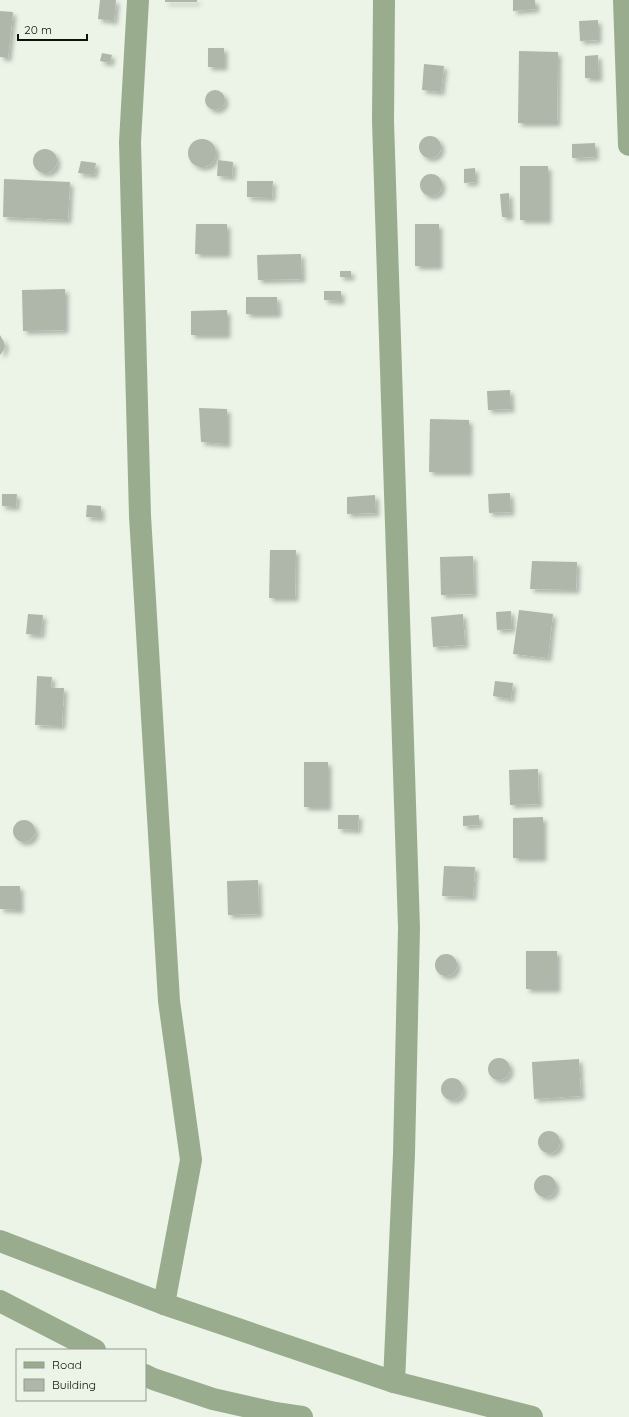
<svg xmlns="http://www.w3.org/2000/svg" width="629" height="1417" font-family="Quicksand,sans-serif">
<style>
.building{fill:#afb7ab;filter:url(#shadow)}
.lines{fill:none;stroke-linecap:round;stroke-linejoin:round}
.street{stroke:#99ad8e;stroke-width:22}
</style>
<defs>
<filter id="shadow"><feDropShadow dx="3.5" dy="3.5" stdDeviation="2" flood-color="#0004"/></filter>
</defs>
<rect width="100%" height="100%" fill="#ecf4e8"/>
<g class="building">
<path d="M100,0H116L114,21L98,19Z"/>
<rect x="165" y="0" width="32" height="2"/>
<path d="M513,0H535L536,9L513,11Z"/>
<path d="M0,11L13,12L8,58L0,57Z"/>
<path d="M598,20V40L580,41L579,21Z"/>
<rect x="208" y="48" width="16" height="19"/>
<path d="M519,51L558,52L557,123H518Z"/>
<path d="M102,53L112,55L110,63L100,61Z"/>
<path d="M598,55L599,78H585V56Z"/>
<path d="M424,64L444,66L441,92L422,90Z"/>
<circle cx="215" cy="100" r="10"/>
<circle cx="430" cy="147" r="11"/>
<circle cx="202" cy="153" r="14"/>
<path d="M595,143V157L572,158V144Z"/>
<circle cx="45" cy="161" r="12"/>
<path d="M218,160L233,162L232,177L217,176Z"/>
<path d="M81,161L96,163L94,175L78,173Z"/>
<rect x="520" y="166" width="28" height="54"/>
<path d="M475,168V182L464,183V169Z"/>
<circle cx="431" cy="185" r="11"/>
<path d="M4,179L70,182L68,220L3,217Z"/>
<path d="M247,181H273L272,198L247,197Z"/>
<path d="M509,193L510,217H502L500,194Z"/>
<path d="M196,224H227V254H195Z"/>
<rect x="415" y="224" width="24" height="42"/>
<path d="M301,254L302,279L258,280L257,255Z"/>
<rect x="340" y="271" width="11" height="6"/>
<path d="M65,289V330L23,331L22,290Z"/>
<path d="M324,291H341V301L324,300Z"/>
<path d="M246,297H277L278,314H246Z"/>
<path d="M227,310V335H191V311Z"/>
<path d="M0,335L4,342L5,346L4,350L0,355Z"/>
<path d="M510,390L511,409L488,410L487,391Z"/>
<path d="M199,408L227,409V444L201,442Z"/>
<path d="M430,419L469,420V472H429Z"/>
<path d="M510,493L511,512L489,513L488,494Z"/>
<path d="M2,494H17L16,507L2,506Z"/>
<path d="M375,495L376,513L347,514V497Z"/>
<path d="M87,505L101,506V518L86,517Z"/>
<path d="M270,550H296L295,598H269Z"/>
<path d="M473,556L474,594L441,595L440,557Z"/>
<path d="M532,561L577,562L576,590L530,589Z"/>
<path d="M519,610L553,614L548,658L513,654Z"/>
<path d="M511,611L512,629L497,630L496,612Z"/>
<path d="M28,614L43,615L41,635L26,634Z"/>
<path d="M463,614L465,645L433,647L431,617Z"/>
<path d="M37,676L52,677L51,688H64L62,726L35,725Z"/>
<path d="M495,681L513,683L511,699L493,696Z"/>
<rect x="304" y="762" width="24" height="45"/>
<path d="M538,769L539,804L510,805L509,770Z"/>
<path d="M338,815H359L358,830L338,829Z"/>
<path d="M479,815V825L463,826V816Z"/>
<path d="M543,817V858H513V818Z"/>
<circle cx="24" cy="831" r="11"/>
<path d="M444,866L475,867L473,897L442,896Z"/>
<path d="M258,880L259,914L228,915L227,881Z"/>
<path d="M0,886H20V910L0,909Z"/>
<rect x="526" y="951" width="31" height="38"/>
<circle cx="446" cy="965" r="11"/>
<circle cx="499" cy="1069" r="11"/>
<path d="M579,1059L581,1096L534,1099L532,1062Z"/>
<circle cx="452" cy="1089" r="11"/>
<circle cx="549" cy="1142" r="11"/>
<circle cx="545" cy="1186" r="11"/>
</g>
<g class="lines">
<g class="street">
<path d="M138,0L130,142L140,516L169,1001L191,1160L164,1304"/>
<path d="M384,0L383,121L409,928L404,1154L394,1382"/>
<path d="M624,0L629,145"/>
<path d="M0,1241L164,1304L394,1382L532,1417"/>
<path d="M0,1301L95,1350"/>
<path d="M145,1375L153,1379L213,1399L275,1413L302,1417"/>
</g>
</g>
<rect x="16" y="1349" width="130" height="52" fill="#ecf4e8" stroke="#939990"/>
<rect x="24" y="1362" width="20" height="6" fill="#99ad8e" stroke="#939990"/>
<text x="52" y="1369" font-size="12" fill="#0e100c">Road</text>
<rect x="24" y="1379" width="20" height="12" fill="#afb7ab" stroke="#939990"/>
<text x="52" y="1389" font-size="12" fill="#0e100c">Building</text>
<path d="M18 34v6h69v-6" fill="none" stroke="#0e100c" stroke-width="2"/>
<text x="24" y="34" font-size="12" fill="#0e100c" stroke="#ecf4e8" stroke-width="3" paint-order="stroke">20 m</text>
</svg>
